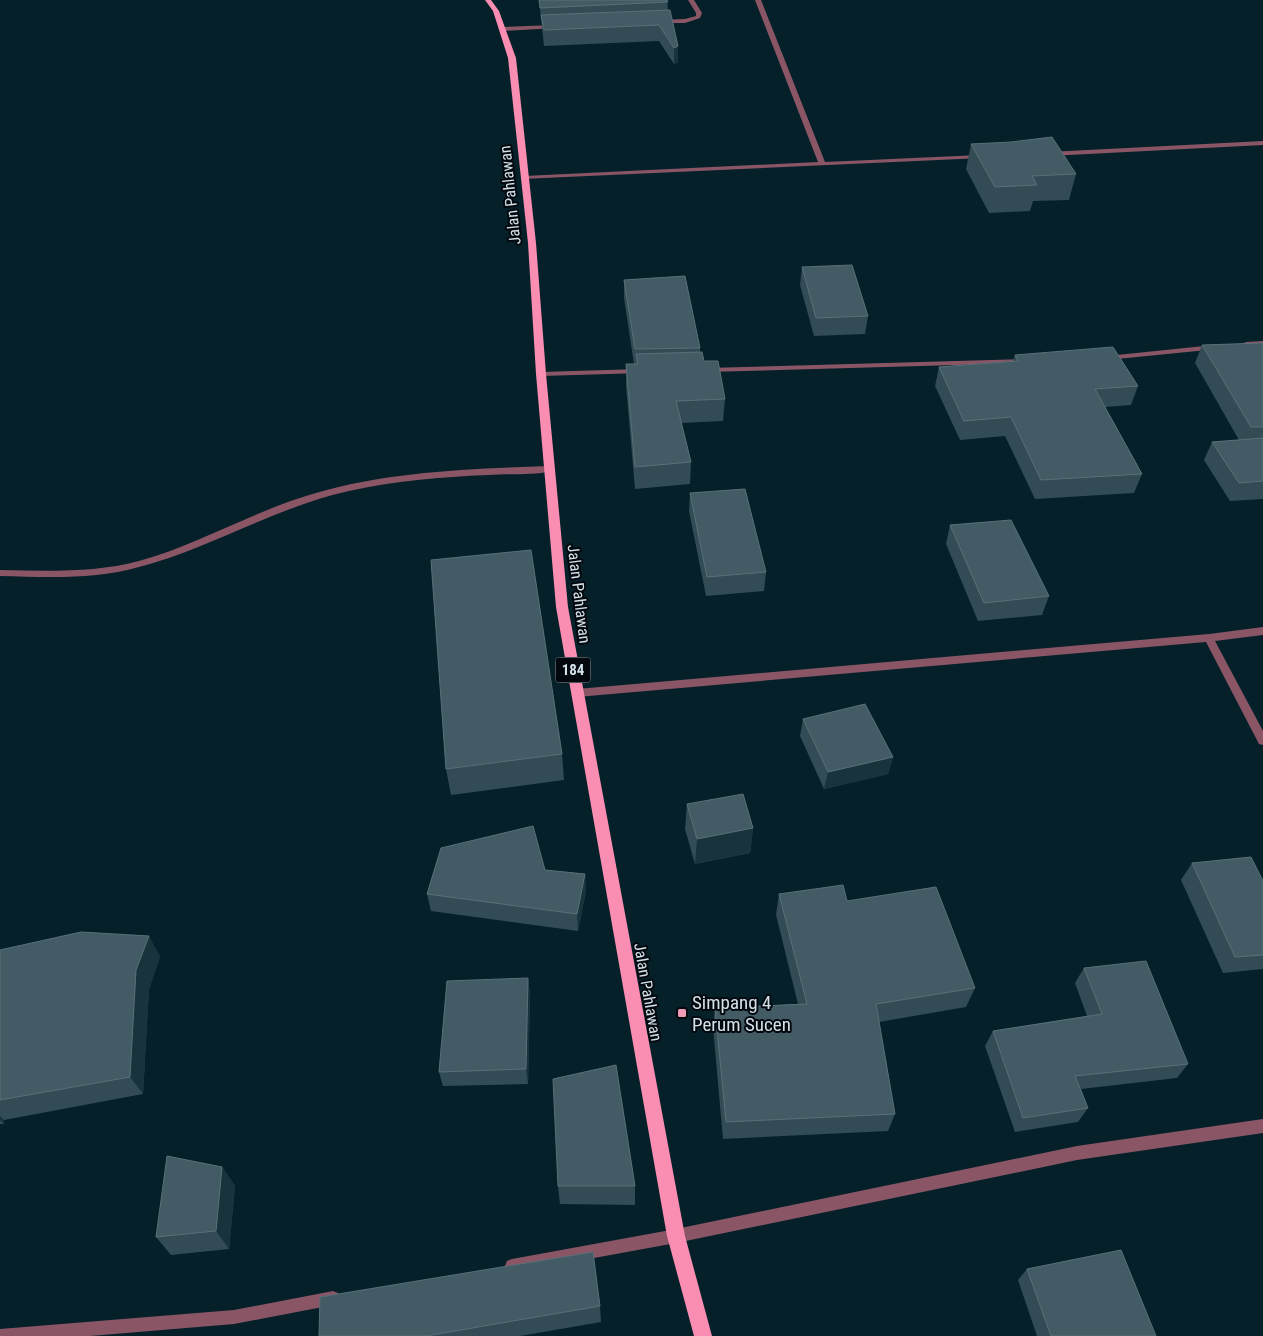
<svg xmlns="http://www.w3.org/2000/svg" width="1263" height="1336" font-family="'Roboto Condensed',sans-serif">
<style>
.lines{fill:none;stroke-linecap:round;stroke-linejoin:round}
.street{fill:#8a5666;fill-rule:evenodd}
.primary{fill:#f98db2;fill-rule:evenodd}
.wall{fill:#324b55}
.shaded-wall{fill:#19333d}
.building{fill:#435b65;stroke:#5a7079}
.poi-dot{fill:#f09ab5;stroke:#02080d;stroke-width:2}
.labels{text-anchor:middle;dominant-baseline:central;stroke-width:4;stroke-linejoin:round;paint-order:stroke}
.shield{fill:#02080d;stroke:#94a0a6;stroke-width:1}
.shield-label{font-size:15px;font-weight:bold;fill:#d3e1e8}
.street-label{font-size:16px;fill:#d3e1e8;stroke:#02080d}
.near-poi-label{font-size:19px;fill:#d3e1e8;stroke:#02080d;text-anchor:start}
</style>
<rect width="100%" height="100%" fill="#06202a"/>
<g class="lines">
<g class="street">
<path d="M688,0H694L702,13L700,18L685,23H657L656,22L659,20L685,19L696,16V13Z"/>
<path d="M755,0H761L825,162L980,155L982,156V158L522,179L521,178L524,176L818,162Z"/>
<path d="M554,25L557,27L556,28L503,31L500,29L503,27Z"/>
<path d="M1263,141V145L1049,156L1046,154L1049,152Z"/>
<path d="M1263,341V345L1246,346L1242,344L1246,342Z"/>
<path d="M1214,345L1218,347L1217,349L1107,360L1103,358L1107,356Z"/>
<path d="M1027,359L1031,361L1030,363L707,372L703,370L707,368Z"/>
<path d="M640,369H643V373L541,376L537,374L541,372Z"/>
<path d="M549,466L552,467L553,469L552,471C532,476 509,473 488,475C441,477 394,481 349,491C276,507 211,548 139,567C94,580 47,577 0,576V570C47,571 94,573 139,561C200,544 255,510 316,493C391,471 471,469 549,466Z"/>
<path d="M1263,627V635L1215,641L1263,731V745L1259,744L1206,642L577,697L573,696L572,693L573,690L577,689L1209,634Z"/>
<path d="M1263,1119V1133L1077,1160L676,1243L512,1273L507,1271L505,1266L507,1261L512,1259L676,1229L1077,1146Z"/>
<path d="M333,1291L338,1293L340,1298L338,1303L333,1305L234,1324L90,1336H0V1329L234,1310Z"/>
</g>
<path class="primary" d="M485,0H491L499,11L516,58L536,243L546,374L568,607L685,1236L712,1336H694L667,1236L556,607L536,374L528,243L508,58L493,11Z"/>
</g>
<g class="wall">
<path d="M539,0H667L668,10L678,46V62L674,64L659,41L544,46Z"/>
<path d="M971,144L1076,174L1069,200L1033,201L1030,211L989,213L966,169Z"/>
<path d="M802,267L868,316L865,334L814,336L800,285Z"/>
<path d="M624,280L700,348V352L704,361L725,399L723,421L681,423L691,462L690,484L635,489L626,386V364H634L624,298Z"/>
<path d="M1263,343V499L1230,501L1204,460L1212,442L1239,440L1195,363L1202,345Z"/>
<path d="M1015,355L1138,386L1131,405L1105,407L1142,474L1134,493L1035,499L1005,436L960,440L935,386L939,367L1013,361Z"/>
<path d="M690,493L766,572L764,591L706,596L689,511Z"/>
<path d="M950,525L1049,596L1042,615L978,621L946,544Z"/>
<path d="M803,719L893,757L888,774L824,789L800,736Z"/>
<path d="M562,754L564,780L451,795L446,769Z"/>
<path d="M687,804L753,828L750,853L695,864L685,829Z"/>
<path d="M1192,863L1263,881V969L1223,973L1181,880Z"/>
<path d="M545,870L585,874L586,891L578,931L431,911L427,894Z"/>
<path d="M779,894L847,901L975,988L966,1007L879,1022L895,1114L888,1131L723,1139L713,1027L715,1008L798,1004L776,915Z"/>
<path d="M0,950L160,956L149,989L143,1094L4,1120V1124H0Z"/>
<path d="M1084,968L1188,1064L1177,1078L1081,1089L1088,1108L1078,1122L1015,1132L985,1046L993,1031L1087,1016L1075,983Z"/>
<path d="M528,978L530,994L528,1084L443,1086L439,1072Z"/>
<path d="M222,1167L235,1186L229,1249L171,1255L156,1237Z"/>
<path d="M558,1186H635V1205L560,1204Z"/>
<path d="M1027,1269L1156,1336H1037L1018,1280Z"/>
<path d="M600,1306L601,1322L520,1336H319Z"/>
</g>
<g class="shaded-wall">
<path d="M678,46V62L674,64V48Z"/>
<path d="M893,757L888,774L824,789L828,772Z"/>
<path d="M753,828L750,853L695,864L697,839Z"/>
<path d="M585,874L586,891L578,931L577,914Z"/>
<path d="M149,936L160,956L149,989L143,1094L130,1077L136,970Z"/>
<path d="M528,978L530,994L528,1084L526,1069Z"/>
<path d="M0,1116L4,1120V1124L0,1120Z"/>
<path d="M222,1167L235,1186L229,1249L216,1231Z"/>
</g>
<g class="building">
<path d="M539,0H667L668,2L540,8Z"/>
<path d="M670,10L678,46L674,48L659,25L544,30L541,15Z"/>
<path d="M1052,137L1076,174L1032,176L1037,185L995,187L971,144L1011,142Z"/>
<path d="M852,265L868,316L816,318L802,267Z"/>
<path d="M685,276L700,348L635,349L624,280Z"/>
<path d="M1263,343V427H1251L1202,345Z"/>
<path d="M1113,347L1138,386L1095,389L1142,474L1041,480L1011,417L964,421L939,367L1018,361L1015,355Z"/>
<path d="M702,352L704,361H718L725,399L676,401L691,462L635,467L626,364H638L636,354Z"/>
<path d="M1263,438V481L1239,483L1212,442Z"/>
<path d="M745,489L766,572L707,577L690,493Z"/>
<path d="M1011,520L1049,596L984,603L950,525Z"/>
<path d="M531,550L562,754L446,769L431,560Z"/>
<path d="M865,704L893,757L828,772L803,719Z"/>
<path d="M743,794L753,828L697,839L687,804Z"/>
<path d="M533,826L545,870L585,874L577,914L427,894L441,848Z"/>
<path d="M1251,857L1263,881V955L1235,957L1192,863Z"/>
<path d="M843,885L847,901L936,887L975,988L876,1004L895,1114L726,1122L715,1008L807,1004L779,894Z"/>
<path d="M81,932L149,936L136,970L130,1077L0,1100V950Z"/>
<path d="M1146,961L1188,1064L1075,1076L1088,1108L1023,1118L993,1031L1102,1014L1084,968Z"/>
<path d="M528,978L526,1069L439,1072L447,981Z"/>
<path d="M616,1065L635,1186H558L553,1079Z"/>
<path d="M167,1156L222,1167L216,1231L156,1237Z"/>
<path d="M1121,1250L1156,1336H1051L1027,1269Z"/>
<path d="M593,1252L600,1306L426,1336H319L320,1297Z"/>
</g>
<rect class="poi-dot" x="677" y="1008" width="10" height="10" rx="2.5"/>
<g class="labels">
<rect class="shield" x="555.5" y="657.5" width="35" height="25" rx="4"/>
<g class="shield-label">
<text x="573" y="670">184</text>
</g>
<g class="street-label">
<text transform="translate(510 195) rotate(-96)">Jalan Pahlawan</text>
<text transform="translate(579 594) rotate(83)">Jalan Pahlawan</text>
<text transform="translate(648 992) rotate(80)">Jalan Pahlawan</text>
</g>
<g class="near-poi-label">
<text x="692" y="1002">Simpang 4<tspan x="692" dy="22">Perum Sucen</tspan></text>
</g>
</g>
</svg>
